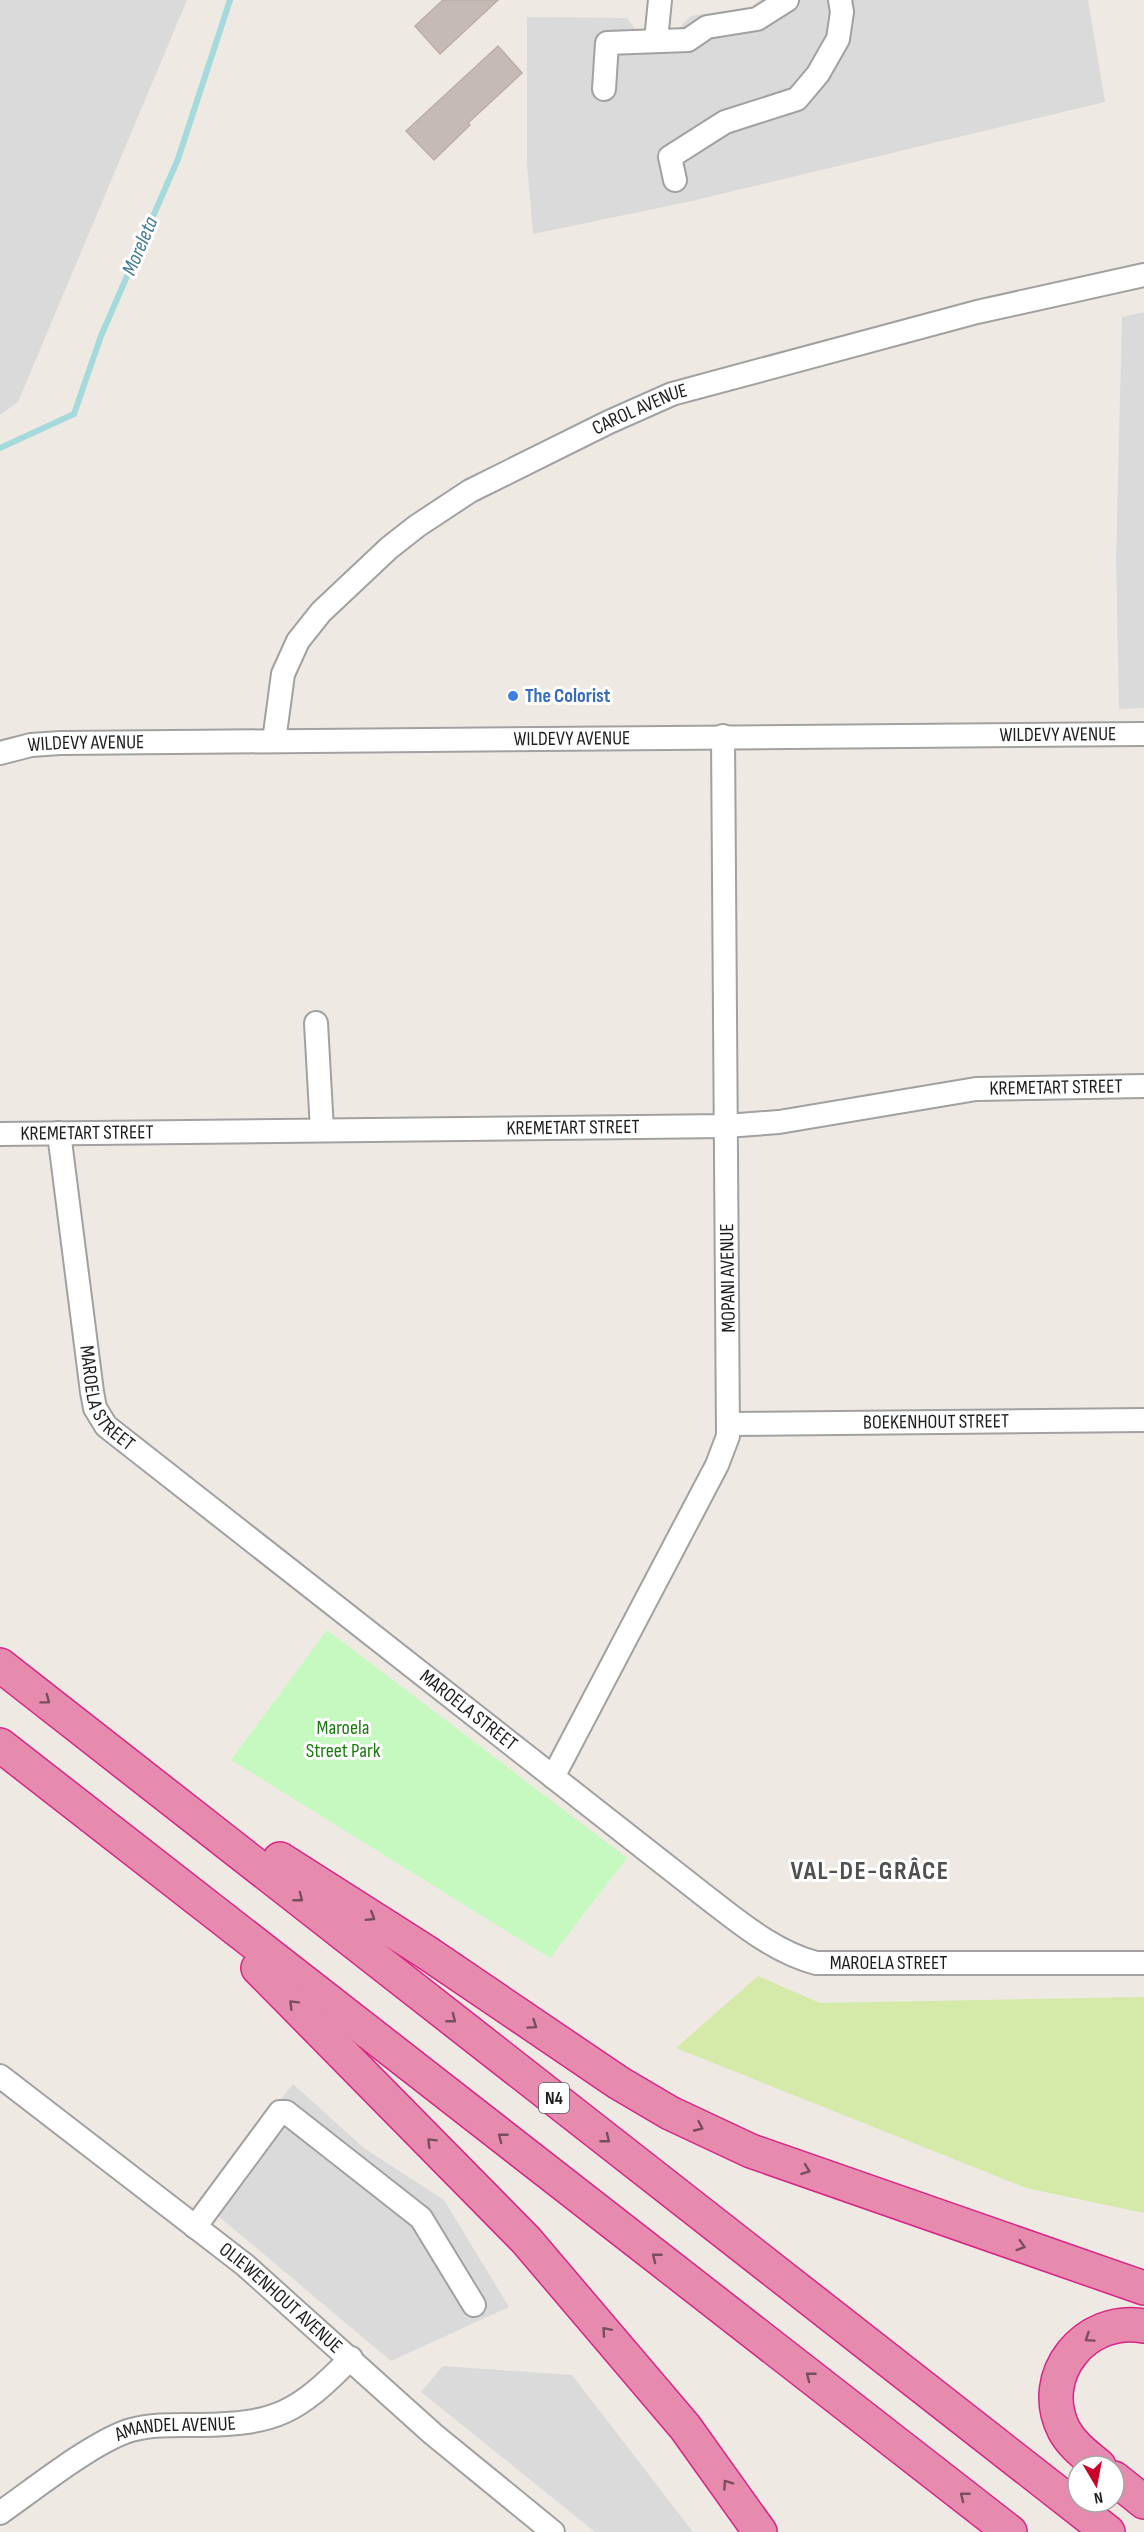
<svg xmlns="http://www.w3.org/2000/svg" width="1144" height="2532" font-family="'Sofia Sans Condensed',sans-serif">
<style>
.residential{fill:#dbdadb}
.grass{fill:#d5e9a9}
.park{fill:#c6f9c0}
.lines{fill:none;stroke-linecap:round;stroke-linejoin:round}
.stream{stroke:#a4dadc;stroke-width:6}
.building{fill:#c6bab7;stroke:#c0aca6;stroke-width:1.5}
.minor-casing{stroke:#a1a1a1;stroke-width:26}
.highway-casing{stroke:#d82585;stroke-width:36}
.minor{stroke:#fff;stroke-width:22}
.highway{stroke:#e68bad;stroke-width:33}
.oneway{stroke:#774e5e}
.shop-dot{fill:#3f7fe0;stroke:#fff;stroke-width:2}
.labels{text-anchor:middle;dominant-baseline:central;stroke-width:6;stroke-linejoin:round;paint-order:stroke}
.shield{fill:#fff;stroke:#616161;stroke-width:1.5}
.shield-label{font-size:18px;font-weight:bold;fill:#1d1d1d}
.street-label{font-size:20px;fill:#1d1d1d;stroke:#fff}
.shop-label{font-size:20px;font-weight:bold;fill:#366cbe;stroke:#fff;text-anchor:start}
.park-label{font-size:20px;fill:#187b0c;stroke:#fff}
.water-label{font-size:21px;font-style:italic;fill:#417b95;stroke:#fff}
.district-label{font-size:26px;font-weight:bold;letter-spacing:1.5px;fill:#505050;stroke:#fff}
</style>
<rect width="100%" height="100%" fill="#efe9e3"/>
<g class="residential">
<path d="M0,0H187L18,402L0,415Z"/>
<path d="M760,0H1088L1105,102L692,201L533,234L527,164V17L627,18L636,30L676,31L691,16L751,7Z"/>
<path d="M1144,312V708L1119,709L1116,559L1122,317Z"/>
<path d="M293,2084L364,2148L444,2200L509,2307L391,2361L199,2200Z"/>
<path d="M443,2366L572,2375L693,2532H595L421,2392Z"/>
</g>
<path class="grass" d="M758,1976L820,2003L1144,1997V2213L1026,2188L676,2048Z"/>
<path class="park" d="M327,1630L627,1858L550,1958L231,1760Z"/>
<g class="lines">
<path class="stream" d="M0,448L74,414L101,336L178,159L230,0"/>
</g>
<g class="building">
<path d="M443,0H498L440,54L415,26Z"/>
<path d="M498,46L522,73L468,123L470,125L434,160L406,131Z"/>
</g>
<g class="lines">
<defs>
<g id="minor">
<path d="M656,40L660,0"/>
<path d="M604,89L607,43L688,40L707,27L757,19L787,0"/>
<path d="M675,180L670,157L725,122L797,99L818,74L838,39L842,12L840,0"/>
<path id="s1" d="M274,741L283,674L298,641L321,612L389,548L417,526L470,491L609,422L672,394L977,312L1144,275"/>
<path id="s2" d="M0,753L31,745L60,743L1144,734"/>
<path d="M316,1023L322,1130"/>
<path id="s3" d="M59,1133L92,1392L95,1408L106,1426L705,1896C739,1922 774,1952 816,1963H1144"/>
<path id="s4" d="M0,1134L726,1126L779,1122L976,1089L1144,1086"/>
<path id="s5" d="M729,1424L1144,1420"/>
<path d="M553,1777L717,1465L728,1436L723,736"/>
<path id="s6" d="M0,2076L245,2265L433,2434L553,2532"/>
<path d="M195,2227L280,2112H286L421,2218L474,2305"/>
<path id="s7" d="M0,2513C33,2490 94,2441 131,2430C153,2424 176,2425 199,2425C277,2424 297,2413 351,2358"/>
</g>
<g id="highway">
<path d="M0,1665L1108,2532"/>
<path d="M0,1745L1010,2532"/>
<path d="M280,1859L426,1952L619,2083L670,2113L751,2151L1144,2288"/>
<path d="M258,1968L526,2240L685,2427L760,2532"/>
<path d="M1099,2466C1086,2455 1072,2445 1064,2430C1036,2375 1086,2315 1144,2326"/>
<path d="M1114,2478L1144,2502"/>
</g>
</defs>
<use href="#minor" class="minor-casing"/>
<use href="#highway" class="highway-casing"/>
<use href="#minor" class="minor"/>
<use href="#highway" class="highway"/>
</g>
<defs><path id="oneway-chevron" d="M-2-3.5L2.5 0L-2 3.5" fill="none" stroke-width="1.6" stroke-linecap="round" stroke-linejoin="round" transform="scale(1.5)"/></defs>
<g class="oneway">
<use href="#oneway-chevron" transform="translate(46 1700) rotate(37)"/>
<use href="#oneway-chevron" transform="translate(299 1898) rotate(38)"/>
<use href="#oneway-chevron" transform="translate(371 1917) rotate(32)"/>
<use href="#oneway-chevron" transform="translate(293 2004) rotate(-135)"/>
<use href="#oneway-chevron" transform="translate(452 2019) rotate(38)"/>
<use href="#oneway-chevron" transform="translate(533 2025) rotate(34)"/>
<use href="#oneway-chevron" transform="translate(699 2127) rotate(25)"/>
<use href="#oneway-chevron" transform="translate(502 2137) rotate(-142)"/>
<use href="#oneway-chevron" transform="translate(606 2139) rotate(38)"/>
<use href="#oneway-chevron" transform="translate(431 2142) rotate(-135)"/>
<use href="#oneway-chevron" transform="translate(806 2170) rotate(20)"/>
<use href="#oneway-chevron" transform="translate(1021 2246) rotate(18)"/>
<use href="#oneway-chevron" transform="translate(656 2257) rotate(-142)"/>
<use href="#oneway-chevron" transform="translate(606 2331) rotate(-131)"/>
<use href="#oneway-chevron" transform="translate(1089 2338) rotate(146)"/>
<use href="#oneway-chevron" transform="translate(810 2376) rotate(-142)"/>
<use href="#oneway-chevron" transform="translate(727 2484) rotate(-125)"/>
<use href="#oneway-chevron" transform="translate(964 2496) rotate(-142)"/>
</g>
<circle class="shop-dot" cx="513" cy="696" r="6"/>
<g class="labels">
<rect class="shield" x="539" y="2083" width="30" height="30" rx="4.5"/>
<g class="shield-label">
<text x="554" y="2098">N4</text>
</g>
<g class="street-label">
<text stroke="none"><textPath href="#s1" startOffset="522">CAROL AVENUE</textPath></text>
<text stroke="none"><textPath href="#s2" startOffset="1059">WILDEVY AVENUE</textPath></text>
<text stroke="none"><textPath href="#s2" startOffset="573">WILDEVY AVENUE</textPath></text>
<text stroke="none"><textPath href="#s2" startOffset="87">WILDEVY AVENUE</textPath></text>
<text stroke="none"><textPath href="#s4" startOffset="1059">KREMETART STREET</textPath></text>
<text stroke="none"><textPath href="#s4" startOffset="573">KREMETART STREET</textPath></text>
<text stroke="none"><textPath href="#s4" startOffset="87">KREMETART STREET</textPath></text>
<text transform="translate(728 1278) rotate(-91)">MOPANI AVENUE</text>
<text stroke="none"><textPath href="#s3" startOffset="273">MAROELA STREET</textPath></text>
<text stroke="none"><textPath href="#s5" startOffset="207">BOEKENHOUT STREET</textPath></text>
<text stroke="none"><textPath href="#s3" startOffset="759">MAROELA STREET</textPath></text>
<text stroke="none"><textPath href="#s3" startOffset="1263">MAROELA STREET</textPath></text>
<text stroke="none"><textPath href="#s6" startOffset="358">OLIEWENHOUT AVENUE</textPath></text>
<text stroke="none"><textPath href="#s7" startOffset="200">AMANDEL AVENUE</textPath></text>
</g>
<g class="shop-label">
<text x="525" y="696">The Colorist</text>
</g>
<g class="park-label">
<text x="343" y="1728">Maroela<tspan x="343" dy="23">Street Park</tspan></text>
</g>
<g class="water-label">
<text transform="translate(140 246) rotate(-67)">Moreleta</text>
</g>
<g class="district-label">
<text x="870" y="1871">VAL-DE-GRÂCE</text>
</g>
</g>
<g transform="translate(1096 2484) rotate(170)"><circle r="28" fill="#ffffff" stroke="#a5a5a5" stroke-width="1.5"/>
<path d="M0-4.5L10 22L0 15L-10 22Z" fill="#ca0128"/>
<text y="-9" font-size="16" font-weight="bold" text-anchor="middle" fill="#1d1d1d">N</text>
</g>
</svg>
